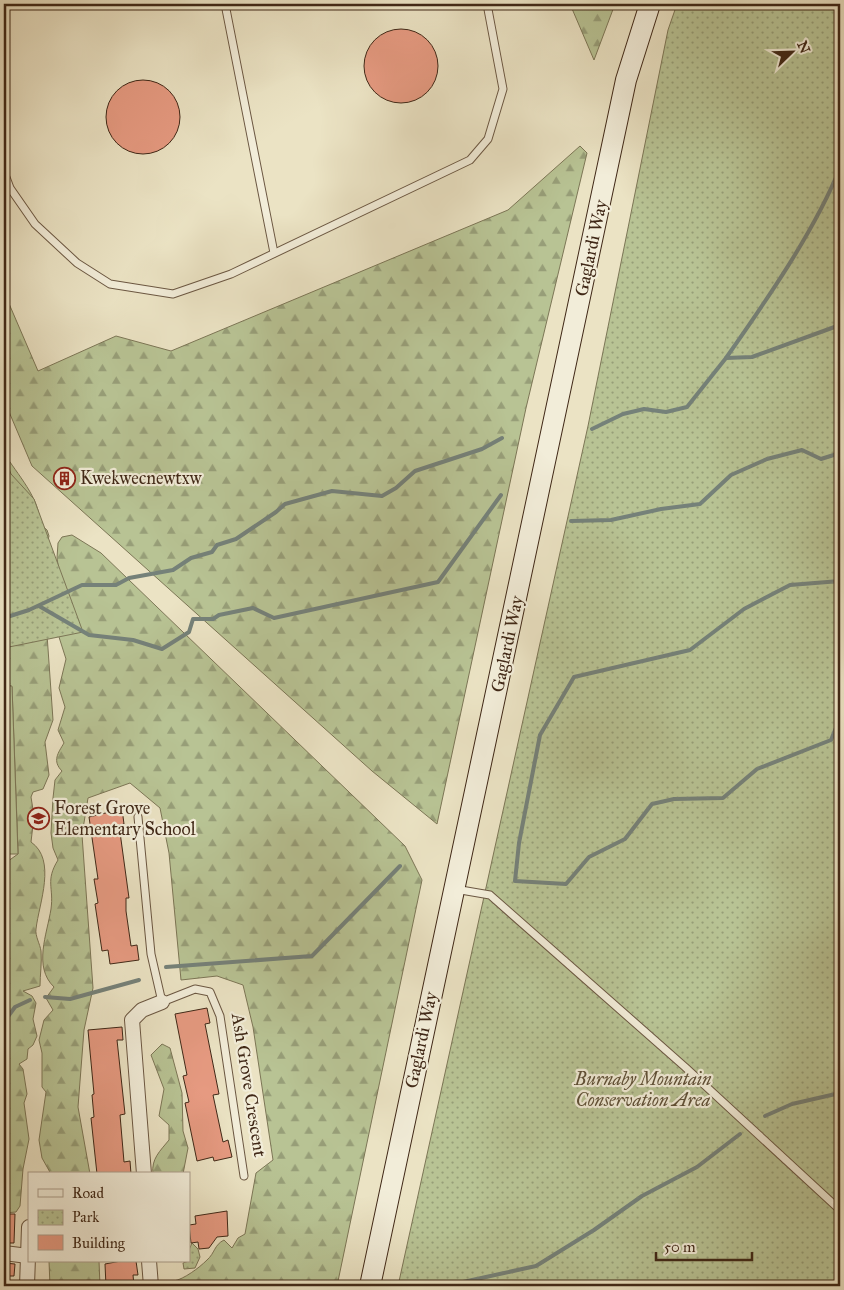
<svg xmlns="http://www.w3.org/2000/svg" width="844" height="1290" font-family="'IM FELL Great Primer',serif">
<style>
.forest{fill:url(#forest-firs);stroke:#7c7656}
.park{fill:url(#park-dots);stroke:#7c7656}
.pitch{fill:#b8c394;stroke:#7c7656}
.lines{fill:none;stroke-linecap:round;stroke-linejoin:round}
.stream{stroke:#758179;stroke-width:4}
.building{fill:#e69a81;stroke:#402817}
.service-casing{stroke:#6b5742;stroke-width:9}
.minor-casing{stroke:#6b5742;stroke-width:16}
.secondary-casing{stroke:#402817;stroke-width:22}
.service{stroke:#f2edd9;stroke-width:7}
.minor{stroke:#f2edd9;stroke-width:14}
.secondary{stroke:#f2edd9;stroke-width:20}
.labels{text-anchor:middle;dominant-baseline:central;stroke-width:4.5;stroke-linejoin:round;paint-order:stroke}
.street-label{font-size:18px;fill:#402817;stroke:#f2edd9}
.poi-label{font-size:18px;fill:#402817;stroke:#f2edd9;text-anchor:start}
.park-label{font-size:18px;font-style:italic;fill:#5e4f36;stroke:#f2edd9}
</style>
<defs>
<pattern id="forest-firs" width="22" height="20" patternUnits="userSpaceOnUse" patternTransform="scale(1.25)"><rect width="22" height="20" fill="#b8c394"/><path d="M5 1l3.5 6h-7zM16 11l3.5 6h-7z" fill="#979e78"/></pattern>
<pattern id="park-dots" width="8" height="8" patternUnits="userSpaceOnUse" patternTransform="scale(1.25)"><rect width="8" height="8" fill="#b8c394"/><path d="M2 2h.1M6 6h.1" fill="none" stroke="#979e78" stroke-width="1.8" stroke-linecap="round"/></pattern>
</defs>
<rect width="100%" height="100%" fill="#ebe3c4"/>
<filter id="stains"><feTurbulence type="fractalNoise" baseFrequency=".004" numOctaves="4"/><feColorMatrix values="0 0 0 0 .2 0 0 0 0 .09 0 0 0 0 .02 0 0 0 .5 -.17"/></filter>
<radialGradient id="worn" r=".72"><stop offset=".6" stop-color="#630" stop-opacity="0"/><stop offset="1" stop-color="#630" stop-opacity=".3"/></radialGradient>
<g class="forest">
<path d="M570,4H615L594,60Z"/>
<path d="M580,146L587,153L526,408L437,824L372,771L32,466L4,400V292L38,371L116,336L171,351L508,210Z"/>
<path d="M4,453C17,474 40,498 40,524L47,530L49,536L42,563L53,720L45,742L49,775L43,789L33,792L31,797L34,816L31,842C57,860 39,903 36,929C35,936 40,944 41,951C42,963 40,975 40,986L23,991L32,996L36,1003L33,1019L37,1036L33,1045L28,1049L27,1059L19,1064L23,1069L27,1094L24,1103L29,1139L23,1169L20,1206L16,1212L4,1213V864L18,854V850L12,687L4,681Z"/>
<path d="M72,535L101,553L405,846L422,880L337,1286H170L174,1281C184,1279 199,1268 207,1260C215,1253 214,1245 224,1240L232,1248L238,1238L245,1234L256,1173L273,1160L253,1027L243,985L217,976L181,980L169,853L160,808L130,783L88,798L82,835L93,988L84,1030L78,1107L90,1174H51L42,1158L39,1140L46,1092L42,1087V1053L39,1040L44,1020L53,1010L46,998L54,987C33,967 47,934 51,909C54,887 45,881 58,860L53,848L51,833L53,798L55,780L62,771C52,761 58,753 64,743L58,730L65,707L59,688L66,659L59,637L60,578L57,558L58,543L62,537Z"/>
<path d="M162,1044L170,1048L182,1093L183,1131L188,1148L183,1174H153C151,1159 160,1151 169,1140V1125L159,1116L164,1089L151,1055Z"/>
<path d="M49,1261H99L100,1286H50Z"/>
</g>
<g class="park">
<path d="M677,4H840V1286H398L588,426L668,30Z"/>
<path d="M4,456L11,474L34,499L83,632L4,648Z"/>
<path d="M192,1243L198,1249L200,1257L195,1268L184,1269L183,1263L189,1261V1250Z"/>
</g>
<path class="pitch" d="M4,686H12L18,854H4Z"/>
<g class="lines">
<g class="stream">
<path d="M726,358C766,301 814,232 840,168"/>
<path d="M592,429L623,414L644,409L666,412L687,407L726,358L752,357L840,325"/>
<path d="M571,521L611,520L661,509L700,504L731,475L767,459L802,450L821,459L840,453"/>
<path d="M840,581L790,585L744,609L690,650L574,677L540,735L519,843L515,881L566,884L589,857L625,839L652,804L674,799L723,798L757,769L831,740L840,718"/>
<path d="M39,606L89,635L133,640L162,649L189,632L193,619H213L219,615L253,608L274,618L438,582L501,495"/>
<path d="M4,614L7,617L29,610L82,585H116L129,578L173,570L191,558L212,552L217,545L236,539L276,512L285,504L332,491L382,496L396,488L415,471L482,449L502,438"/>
<path d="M166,967L312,956L400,866"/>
<path d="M45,997L70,999L139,980"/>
<path d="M4,1022L15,1007L30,1000"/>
<path d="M765,1116L792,1104L840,1093"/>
<path d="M402,1283L454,1284L536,1266L594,1230L642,1196L697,1167L740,1134"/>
</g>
</g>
<g class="building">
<circle cx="401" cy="66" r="37"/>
<circle cx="143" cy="117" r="37"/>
<path d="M122,809L124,824L119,825L129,898H126V911L131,946L137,945L139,960L110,964L108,950L102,951L95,904L98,903L94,879H98L89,817Z"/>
<path d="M207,1008L210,1023L205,1024L219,1094L213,1095L223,1142L228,1140L232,1157L214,1161L213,1157L197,1161L185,1103L189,1102L183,1076L187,1075L175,1014Z"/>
<path d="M122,1027L123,1040H117L125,1114L120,1115L124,1162L130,1161L131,1174H97L91,1118L94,1117L92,1095L94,1094L88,1030Z"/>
<path d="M227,1211L228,1236L217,1237L209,1248L199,1249L198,1242L191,1243L189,1225L196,1224L195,1216Z"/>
<path d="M4,1214H15L14,1243H4Z"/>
<path d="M121,1261H136L138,1275H133L134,1286H106L105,1264Z"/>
<path d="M4,1263L15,1264L14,1276H4Z"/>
</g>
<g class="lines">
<defs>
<g id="service">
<path d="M225,4L274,253"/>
<path d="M4,172L10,188L35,224L77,263L110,284L173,294L231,274L470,160L488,139L503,89L487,4"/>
<path d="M138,817L151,954L162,1002L195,989L210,992L220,1016L244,1176"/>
<path d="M455,889L490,895L685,1067L840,1210"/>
</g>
<g id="minor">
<path d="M144,1174L132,1020L142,1010L162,1002"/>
<path d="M4,1253L28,1256"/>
<path d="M149,1261L151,1286"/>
<path d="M27,1286L29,1227"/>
</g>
<path id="secondary" d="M370,1286L626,80L650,4"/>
</defs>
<use href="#service" class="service-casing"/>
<use href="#minor" class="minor-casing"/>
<use href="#secondary" class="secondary-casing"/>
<use href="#service" class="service"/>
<use href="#minor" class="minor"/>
<use href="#secondary" class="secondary"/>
</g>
<defs>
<symbol id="building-ring" viewBox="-11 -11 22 22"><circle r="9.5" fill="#f2edd9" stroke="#8f2418" stroke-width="1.5"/><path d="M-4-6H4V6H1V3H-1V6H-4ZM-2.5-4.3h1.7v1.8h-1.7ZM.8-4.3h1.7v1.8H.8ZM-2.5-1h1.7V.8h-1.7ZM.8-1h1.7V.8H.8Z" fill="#8f2418"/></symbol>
<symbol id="school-ring" viewBox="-11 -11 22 22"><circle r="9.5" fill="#f2edd9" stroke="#8f2418" stroke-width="1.5"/><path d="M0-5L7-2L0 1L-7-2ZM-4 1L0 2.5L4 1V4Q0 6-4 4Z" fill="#8f2418"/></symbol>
</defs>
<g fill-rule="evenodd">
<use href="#building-ring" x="52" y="466" width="25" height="25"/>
<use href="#school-ring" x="26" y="806" width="25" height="25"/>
</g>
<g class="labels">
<g class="street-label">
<text transform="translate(591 248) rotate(-78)">Gaglardi Way</text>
<text transform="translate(507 644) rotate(-78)">Gaglardi Way</text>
<text transform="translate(421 1040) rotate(-78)">Gaglardi Way</text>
<text transform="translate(249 1085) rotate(81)">Ash Grove Crescent</text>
</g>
<g class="poi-label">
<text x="80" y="478">Kwekwecnewtxw</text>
<text x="54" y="808">Forest Grove<tspan x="54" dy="21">Elementary School</tspan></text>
</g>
<g class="park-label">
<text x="643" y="1079">Burnaby Mountain<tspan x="643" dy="21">Conservation Area</tspan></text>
</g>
</g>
<rect width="844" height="1290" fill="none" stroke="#ebe3c4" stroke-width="20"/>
<rect x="5" y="5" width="834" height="1280" fill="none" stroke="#402817" stroke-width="2.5"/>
<rect x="10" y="10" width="824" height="1270" fill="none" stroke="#402817"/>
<rect x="28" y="1172" width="162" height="90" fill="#f2edd9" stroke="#ab9e8b"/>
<rect x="38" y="1189" width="25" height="8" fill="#f2edd9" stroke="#ab9e8b"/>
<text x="72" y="1198" font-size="15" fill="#402817">Road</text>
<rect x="38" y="1210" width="25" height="15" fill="url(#park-dots)" stroke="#ab9e8b"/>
<text x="72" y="1222" font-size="15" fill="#402817">Park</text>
<rect x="38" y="1235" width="25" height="15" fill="#e69a81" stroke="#ab9e8b"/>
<text x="72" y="1248" font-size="15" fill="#402817">Building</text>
<g transform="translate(792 52) rotate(67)" stroke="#f2edd9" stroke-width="4" paint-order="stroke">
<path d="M0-4L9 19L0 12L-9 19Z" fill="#402817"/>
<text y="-8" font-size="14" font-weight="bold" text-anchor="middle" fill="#402817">N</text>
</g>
<path d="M656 1252v8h96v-8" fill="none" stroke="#402817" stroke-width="2.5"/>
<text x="664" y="1252" font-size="15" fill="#402817" stroke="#f2edd9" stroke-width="4" paint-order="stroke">50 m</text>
<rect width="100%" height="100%" filter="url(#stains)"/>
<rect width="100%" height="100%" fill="url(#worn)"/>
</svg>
